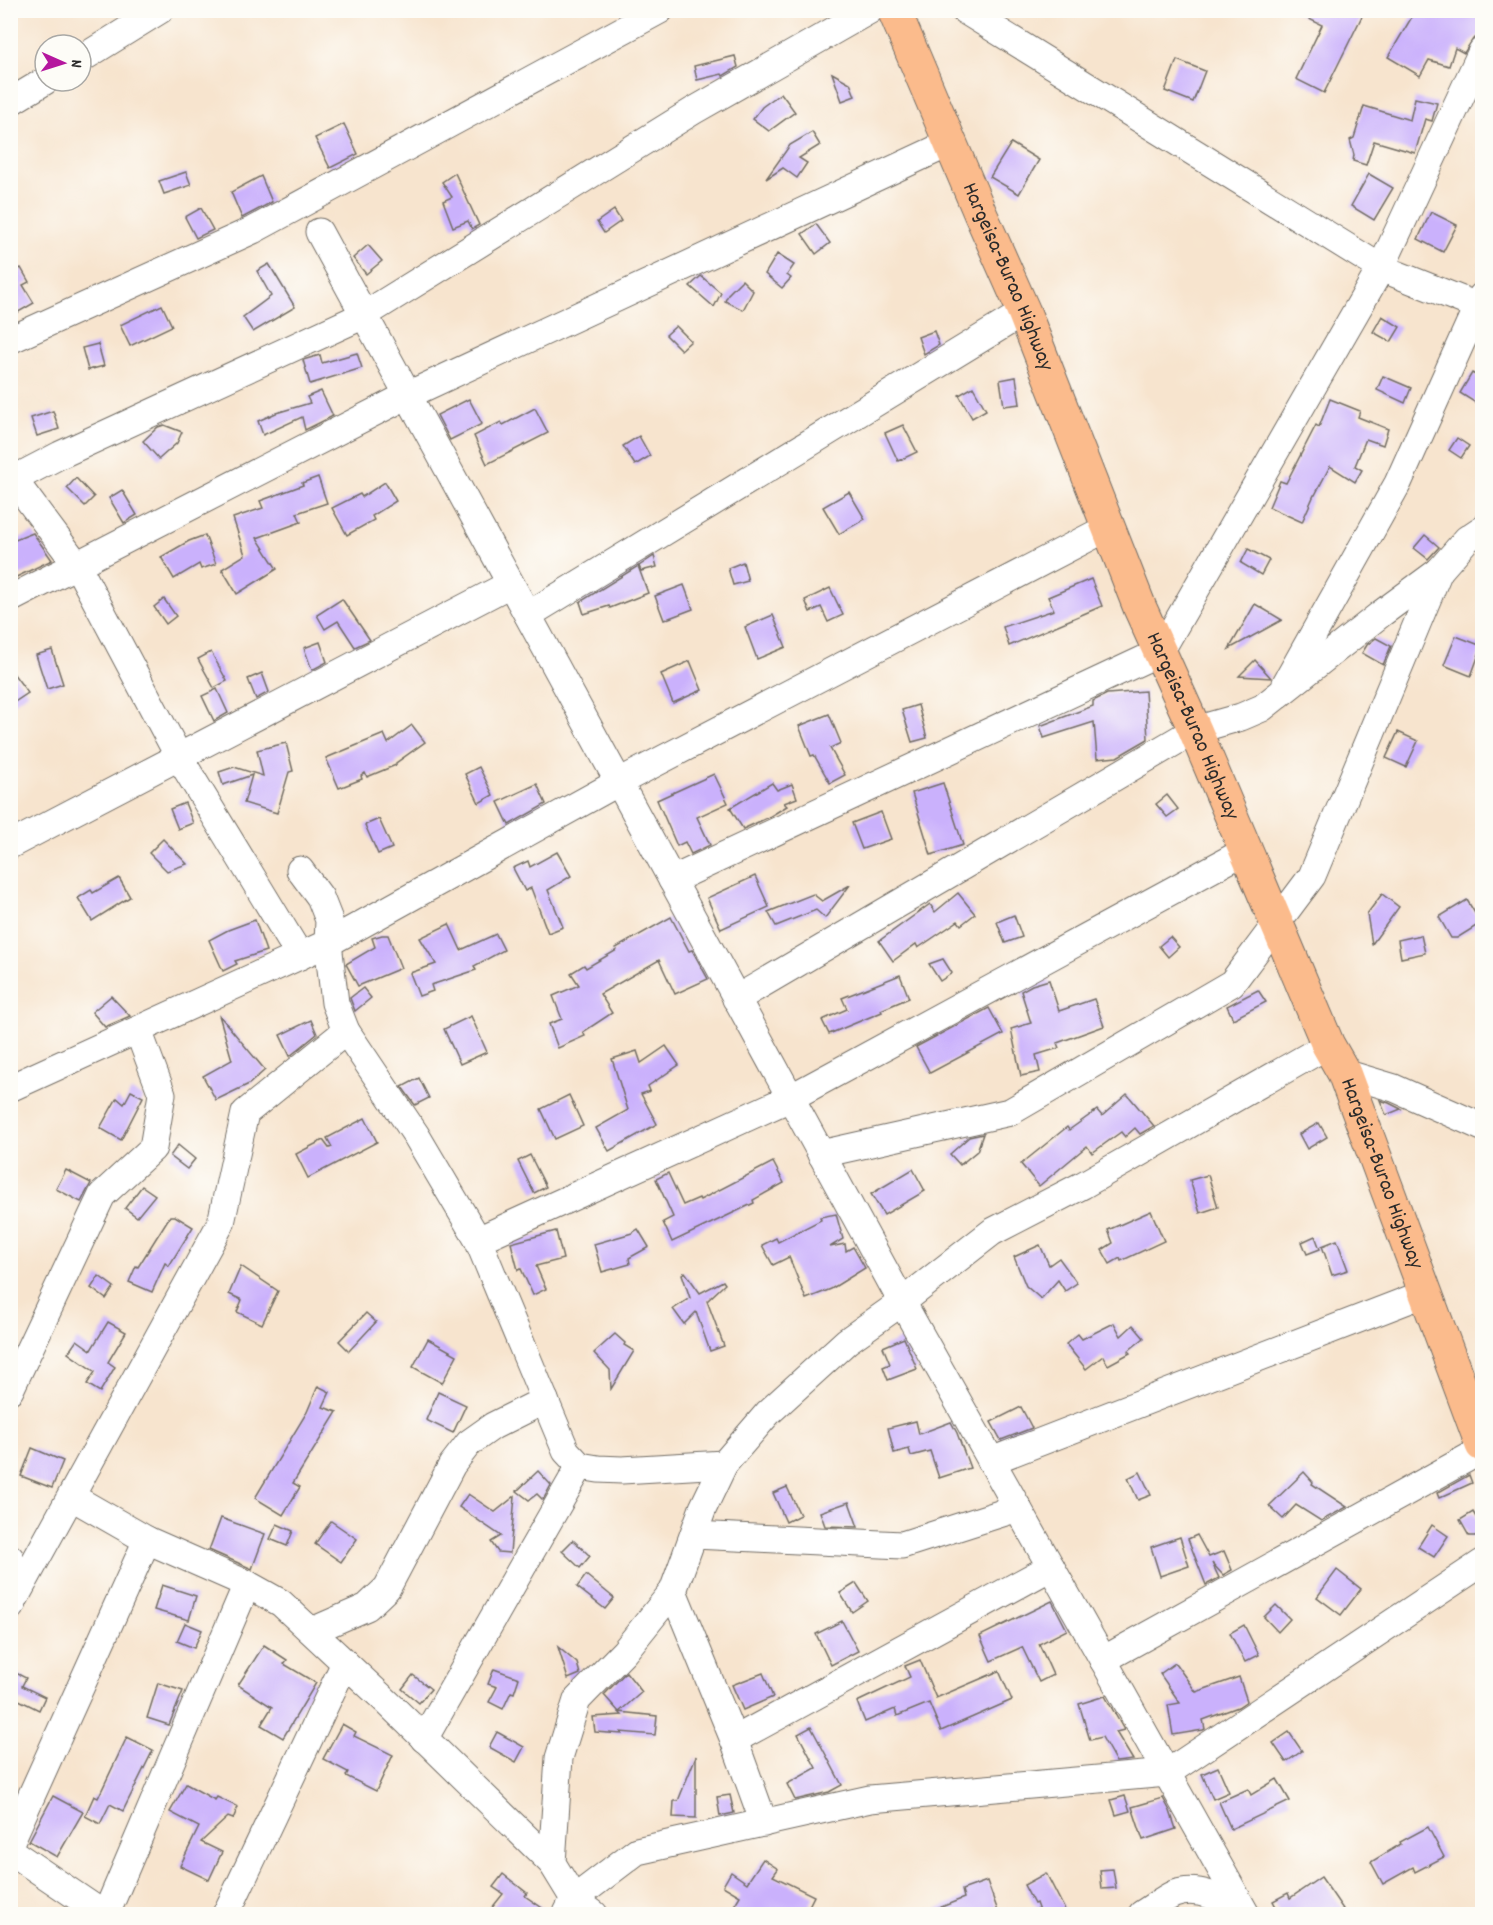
<svg xmlns="http://www.w3.org/2000/svg" width="1493" height="1925" font-family="Dekko,sans-serif">
<style>
.building{fill:#cab1fc}
.lines{fill:none;stroke-linecap:round;stroke-linejoin:round}
.minor-casing{stroke:#726c64;stroke-width:29}
.highway-casing{stroke:#726c64;stroke-width:35}
.minor{stroke:#fff;stroke-width:27}
.highway{stroke:#fbbb8c;stroke-width:33}
.labels{text-anchor:middle;dominant-baseline:central;stroke-width:4.5;stroke-linejoin:round;paint-order:stroke}
.street-label{font-size:22px;fill:#2b2b2b;stroke:#fdfcf7}
</style>
<rect width="100%" height="100%" fill="#fdfcf7"/>
<filter id="ink" filterUnits="userSpaceOnUse"><feTurbulence type="fractalNoise" baseFrequency=".0167" numOctaves="2"/><feDisplacementMap in="SourceGraphic" scale="12" xChannelSelector="R" yChannelSelector="G"/><feConvolveMatrix kernelMatrix="1 2 1 2 8 2 1 2 1" color-interpolation-filters="sRGB"/></filter>
<filter id="wash" filterUnits="userSpaceOnUse"><feTurbulence type="fractalNoise" baseFrequency=".008" numOctaves="4" result="noise"/><feDisplacementMap in="SourceGraphic" scale="24" xChannelSelector="R" yChannelSelector="G"/><feGaussianBlur stdDeviation="1.35" result="paint"/><feColorMatrix in="noise" values="0 0 0 0 0 0 0 0 0 0 0 0 0 0 0 0 0 1.4 0 .05"/><feComposite in="paint" operator="in"/></filter>
<g filter="url(#wash)">
<rect width="100%" height="100%" fill="#f7e4ce"/>
<g id="blocks">
<g class="building">
<path d="M1290,10H1365L1324,93L1296,79L1322,25Z"/>
<path d="M1416,10H1482V32L1481,35L1473,39L1464,53L1455,48L1449,66L1429,60L1420,76L1388,57Z"/>
<path d="M735,56L738,67L723,76L722,74L697,80L694,66Z"/>
<path d="M1177,60L1205,71L1193,102L1165,91Z"/>
<path d="M832,73L850,83L855,96L842,101Z"/>
<path d="M781,93L795,112L769,131L753,119L762,107Z"/>
<path d="M1415,98L1437,103L1432,121L1425,119L1415,153L1374,141L1366,165L1353,161L1354,155L1350,140L1354,138L1364,106L1410,120Z"/>
<path d="M344,124L358,154L330,168L315,138Z"/>
<path d="M812,132L820,145L799,158L807,163L797,178L783,168L766,179L790,145Z"/>
<path d="M1011,143L1039,160L1019,194L990,177Z"/>
<path d="M186,172L191,185L164,194L159,181Z"/>
<path d="M455,173L479,225L472,229L468,221L453,227L443,201L452,197L442,182Z"/>
<path d="M1369,174L1393,188L1374,220L1351,206Z"/>
<path d="M261,176L272,202L242,218L231,192Z"/>
<path d="M201,208L213,230L196,238L185,217Z"/>
<path d="M614,210L621,221L604,233L597,222Z"/>
<path d="M1431,212L1457,225L1443,252L1418,239Z"/>
<path d="M816,224L830,243L816,254L802,234Z"/>
<path d="M368,245L382,261L366,274L353,258Z"/>
<path d="M777,254L794,265L787,275L791,278L782,288L765,274Z"/>
<path d="M10,263L15,271L21,268L29,282L23,285L34,303L15,314L10,306Z"/>
<path d="M269,264L295,307L253,332L243,317L271,296L257,271Z"/>
<path d="M701,276L721,293L714,307L690,286Z"/>
<path d="M742,280L753,291L743,310L725,301L729,293Z"/>
<path d="M162,305L172,326L130,346L120,325Z"/>
<path d="M1382,316L1400,327L1391,342L1373,332Z"/>
<path d="M676,326L691,341L681,350L666,335Z"/>
<path d="M934,331L939,345L924,354L918,337Z"/>
<path d="M98,344L104,366L88,370L82,348Z"/>
<path d="M357,353L362,368L310,384L303,360L320,355L322,363Z"/>
<path d="M1472,373L1482,379V407L1460,393Z"/>
<path d="M1383,376L1411,388L1405,403L1377,390Z"/>
<path d="M1016,377L1020,404L1004,406L1000,380Z"/>
<path d="M973,387L986,410L972,418L959,395Z"/>
<path d="M321,391L333,416L305,430L302,417L263,435L258,421L276,413L310,403L307,397Z"/>
<path d="M469,399L482,424L450,440L437,415Z"/>
<path d="M1330,399L1360,411L1358,417L1388,429L1383,445L1366,439L1355,466L1362,470L1355,482L1330,466L1315,495H1314L1302,522L1269,507L1280,481L1286,483L1316,425L1319,427Z"/>
<path d="M535,408L548,433L487,464L474,436L501,422L503,425Z"/>
<path d="M53,411L59,429L37,436L31,418Z"/>
<path d="M164,425L182,432L177,443L159,459L143,441L158,427Z"/>
<path d="M903,425L917,452L898,461L885,433Z"/>
<path d="M639,436L650,456L635,465L623,446Z"/>
<path d="M1457,438L1469,446L1461,458L1449,450Z"/>
<path d="M318,477L327,503L297,513L301,522L257,538L277,569L237,594L222,569L245,555L233,518L263,508L260,501L303,485L302,483Z"/>
<path d="M76,478L94,497L85,506L67,488Z"/>
<path d="M385,482L396,501L372,516L374,520L347,535L332,508L360,494L362,497Z"/>
<path d="M122,490L137,515L124,523L109,498Z"/>
<path d="M849,492L865,519L839,534L823,507Z"/>
<path d="M33,533L52,560L10,580V542Z"/>
<path d="M205,535L216,564L201,569L199,564L174,579L161,557L189,541Z"/>
<path d="M1425,535L1439,547L1428,559L1414,548Z"/>
<path d="M1248,549L1269,560L1261,575L1241,563Z"/>
<path d="M654,556L657,567L641,571L639,566Z"/>
<path d="M743,562L748,581L733,585L728,568Z"/>
<path d="M638,566L648,593L610,608L609,606L584,614L580,602Z"/>
<path d="M1091,579L1102,606L1009,646L1003,627L1054,610L1048,597Z"/>
<path d="M684,585L693,609L664,620L655,596Z"/>
<path d="M830,588L843,615L828,622L821,607L810,612L805,600Z"/>
<path d="M164,599L176,616L166,624L154,607Z"/>
<path d="M342,599L370,640L355,647L338,621L325,629L317,615Z"/>
<path d="M1255,604L1282,620L1229,649Z"/>
<path d="M773,615L786,647L757,659L745,627Z"/>
<path d="M1456,636L1482,646L1471,676L1444,665Z"/>
<path d="M1376,638L1391,646L1383,665L1362,653L1367,645Z"/>
<path d="M320,642L327,662L312,670L304,648Z"/>
<path d="M52,650L63,684L47,689L36,655Z"/>
<path d="M211,652L227,681L214,688L198,659Z"/>
<path d="M1255,660L1271,678L1239,676Z"/>
<path d="M690,661L702,690L673,703L661,674Z"/>
<path d="M10,669L28,693L10,705Z"/>
<path d="M262,673L269,692L256,699L248,679Z"/>
<path d="M217,689L228,713L214,721L202,696Z"/>
<path d="M1145,691L1148,739L1117,757L1097,759L1094,722L1044,738L1040,726L1093,706V701L1107,694Z"/>
<path d="M918,705L927,738L912,742L902,710Z"/>
<path d="M829,714L841,743L830,748L845,775L830,783L814,755L811,756L799,726Z"/>
<path d="M412,725L425,742L396,763V765L367,777L365,773L361,776L362,779L339,788L326,758L384,734L388,743Z"/>
<path d="M1398,732L1418,741L1406,767L1386,758Z"/>
<path d="M286,743L293,771L289,772L277,813L244,803L252,775L223,785L219,772L234,767L263,776L257,750Z"/>
<path d="M479,767L493,795L479,803L465,774Z"/>
<path d="M714,774L728,803L697,817L710,845L691,854L685,842L677,846L657,800Z"/>
<path d="M772,783L777,790L792,784L797,798L784,803L787,806L769,817L743,829L730,808Z"/>
<path d="M943,783L963,845L931,855L912,793Z"/>
<path d="M537,784L546,804L509,825L498,802Z"/>
<path d="M1167,795L1178,809L1167,817L1156,804Z"/>
<path d="M185,803L193,823L178,829L170,809Z"/>
<path d="M881,812L891,839L862,849L852,823Z"/>
<path d="M379,819L392,848L378,854L365,825Z"/>
<path d="M163,839L187,864L167,871L149,853Z"/>
<path d="M557,852L571,876L548,890L563,927L548,933L531,888L525,891L513,868L528,861L530,867Z"/>
<path d="M755,876L769,907L721,929L707,898Z"/>
<path d="M119,878L130,897L92,921L78,898L91,890L93,893Z"/>
<path d="M850,885L825,918L816,910L776,926L768,912L813,894L822,901Z"/>
<path d="M958,893L975,914L961,925L958,921L918,948L916,944L893,961L879,941L930,904L935,912Z"/>
<path d="M1382,894L1399,907L1372,944L1367,914Z"/>
<path d="M1467,900L1481,923L1457,938H1451L1439,917Z"/>
<path d="M1014,915L1022,937L1005,943L997,922Z"/>
<path d="M671,917L689,951L692,950L708,979L675,994L659,960L600,994L612,1013L583,1032L585,1036L558,1048L549,1024L562,1019L553,996L579,985L571,973L584,965L586,968L617,950L616,948Z"/>
<path d="M255,920L266,951L235,961L237,964L223,971L209,940L228,930Z"/>
<path d="M449,924L461,950L496,934L504,950L474,966L476,970L431,985L433,991L419,996L410,973L436,964L420,938Z"/>
<path d="M382,935H388L401,968L358,986L346,964L375,947L372,938Z"/>
<path d="M1421,935L1425,953L1401,958L1398,940Z"/>
<path d="M1170,937L1179,947L1168,957L1159,946Z"/>
<path d="M943,959L952,973L940,981L929,964Z"/>
<path d="M900,975L909,998L881,1010L882,1012L829,1034L822,1020L847,1009L842,998Z"/>
<path d="M1049,980L1059,1011L1094,999L1104,1026L1057,1043L1059,1048L1036,1055L1040,1072L1021,1076L1011,1029L1031,1023L1021,991L1032,985Z"/>
<path d="M363,988L371,998L355,1011L350,998Z"/>
<path d="M1258,990L1266,1002L1233,1019L1227,1006Z"/>
<path d="M111,996L130,1016L105,1027L92,1012Z"/>
<path d="M989,1008L1003,1034L930,1073L916,1047Z"/>
<path d="M219,1015L265,1070L249,1084L216,1100L203,1076L232,1060Z"/>
<path d="M471,1016L487,1052L460,1064L444,1029Z"/>
<path d="M311,1020L317,1034L290,1056L280,1035Z"/>
<path d="M666,1046L679,1065L648,1086L650,1091L641,1094L657,1124L609,1151L596,1128L628,1110L612,1059L637,1051L641,1063Z"/>
<path d="M419,1078L429,1098L415,1105L402,1087Z"/>
<path d="M131,1091L143,1097L121,1140L100,1128L117,1098L124,1104Z"/>
<path d="M1127,1094L1154,1126L1140,1134L1135,1128L1125,1137L1121,1132L1092,1153L1087,1146L1039,1186L1021,1164L1067,1127L1069,1130L1097,1110L1102,1116Z"/>
<path d="M569,1095L583,1126L555,1139L541,1109Z"/>
<path d="M1380,1100L1389,1103L1401,1109L1386,1115Z"/>
<path d="M365,1118L377,1142L308,1178L296,1154L323,1140L329,1148L332,1147L327,1138Z"/>
<path d="M1319,1123L1327,1137L1307,1149L1299,1134Z"/>
<path d="M983,1134L977,1151L960,1165L950,1154L969,1137Z"/>
<path d="M178,1145L195,1159L187,1169L170,1156Z"/>
<path d="M530,1155L546,1187L534,1193L518,1161Z"/>
<path d="M773,1162L784,1183L753,1200L754,1203L672,1242L663,1222L673,1217L656,1179L668,1173L683,1205L699,1198L700,1200Z"/>
<path d="M913,1169L925,1191L884,1215L871,1194Z"/>
<path d="M66,1170L91,1183L81,1202L56,1189Z"/>
<path d="M1208,1175L1218,1207L1200,1213L1190,1180Z"/>
<path d="M142,1186L155,1195L137,1217L125,1208Z"/>
<path d="M1151,1211L1164,1241L1121,1261L1120,1258L1110,1264L1102,1250L1113,1243L1108,1230Z"/>
<path d="M836,1214L843,1239L830,1247L845,1244L846,1251L853,1247L865,1268L831,1289L806,1299L789,1257L773,1265L762,1245L776,1238L778,1242L821,1220L820,1217Z"/>
<path d="M170,1216H175L193,1227L169,1266L165,1263L152,1292L129,1282L136,1266L138,1267Z"/>
<path d="M638,1229L649,1247L629,1258L630,1264L602,1272L594,1244L632,1233Z"/>
<path d="M556,1231L563,1259L536,1266L546,1289L533,1295L521,1269L518,1270L511,1243Z"/>
<path d="M1315,1236L1320,1249L1307,1254L1302,1242Z"/>
<path d="M1337,1240L1348,1270L1332,1275L1322,1246Z"/>
<path d="M1040,1245L1049,1265L1059,1258L1077,1283L1065,1291L1058,1280L1041,1299L1026,1286L1014,1257Z"/>
<path d="M241,1266L278,1291L262,1324L237,1312L242,1300L229,1294Z"/>
<path d="M685,1272L700,1293L723,1281L725,1284L707,1301L724,1346L710,1351L696,1312L684,1324L673,1309L690,1298L682,1274Z"/>
<path d="M99,1276L114,1287L106,1299L91,1288Z"/>
<path d="M366,1313L376,1322L349,1351L339,1341Z"/>
<path d="M108,1322L126,1332L108,1362L115,1367L100,1392L87,1384L95,1372L68,1353L77,1340L91,1350Z"/>
<path d="M1114,1323L1121,1336L1133,1325L1144,1338L1128,1351L1130,1353L1108,1365L1103,1356L1086,1369L1066,1344L1078,1334L1082,1339Z"/>
<path d="M615,1334L625,1343L624,1345L634,1351L611,1389L610,1370L594,1353Z"/>
<path d="M904,1338L917,1369L888,1380L883,1367L890,1364L883,1347Z"/>
<path d="M428,1339L457,1355L442,1383L413,1367Z"/>
<path d="M318,1386L330,1392L323,1407L337,1412L293,1483L300,1487L283,1515L255,1498L307,1412Z"/>
<path d="M438,1392L466,1405L453,1433L426,1420Z"/>
<path d="M1021,1407L1032,1428L1001,1440L991,1422Z"/>
<path d="M916,1421L919,1434L951,1422L957,1433L970,1468L939,1478L930,1451L911,1456L909,1449L894,1453L888,1428Z"/>
<path d="M32,1448L63,1461L52,1488L21,1476Z"/>
<path d="M538,1471L551,1485L543,1500L537,1494L529,1500L517,1491Z"/>
<path d="M1140,1472L1151,1495L1138,1500L1128,1478Z"/>
<path d="M1304,1472L1313,1482L1312,1484L1347,1507L1321,1521L1296,1505L1283,1519L1269,1506Z"/>
<path d="M1469,1475L1472,1483L1439,1498L1437,1493Z"/>
<path d="M787,1487L800,1515L786,1522L773,1493Z"/>
<path d="M468,1494L495,1512L515,1496L510,1553L498,1552L491,1542L501,1536L459,1507Z"/>
<path d="M849,1502L858,1527L825,1526L820,1512Z"/>
<path d="M1473,1512L1482,1527V1532L1475,1536H1469L1460,1520Z"/>
<path d="M221,1518L265,1534L252,1569L209,1550Z"/>
<path d="M331,1521L357,1539L341,1562L315,1544Z"/>
<path d="M277,1524L293,1531L287,1546L270,1539Z"/>
<path d="M1432,1525L1448,1536L1434,1557L1418,1547Z"/>
<path d="M1197,1535L1209,1557L1224,1551L1232,1570L1223,1575L1212,1563L1219,1578L1206,1585L1188,1539Z"/>
<path d="M1180,1537L1189,1566L1160,1576L1151,1547Z"/>
<path d="M573,1540L590,1556L580,1568L562,1551Z"/>
<path d="M1337,1570L1361,1589L1341,1615L1317,1597Z"/>
<path d="M586,1575L614,1598L605,1609L577,1587Z"/>
<path d="M856,1583L868,1601L852,1612L840,1593Z"/>
<path d="M162,1585L196,1596L189,1620L154,1610Z"/>
<path d="M1052,1601L1067,1630L1039,1644L1053,1675L1039,1682L1022,1647L991,1661L980,1636Z"/>
<path d="M1276,1605L1290,1619L1278,1632L1264,1617Z"/>
<path d="M842,1621L858,1651L831,1665L816,1634Z"/>
<path d="M185,1623L202,1630L194,1648L177,1641Z"/>
<path d="M1244,1625L1259,1655L1245,1662L1230,1633Z"/>
<path d="M264,1645L287,1660L284,1664L316,1683L283,1738L261,1725L272,1707L238,1685Z"/>
<path d="M558,1647L577,1663L580,1674L568,1679Z"/>
<path d="M920,1660L936,1698L999,1671L1012,1700L941,1731L929,1703L897,1716L895,1709L865,1722L857,1702L910,1677L905,1666Z"/>
<path d="M1175,1663L1196,1692L1239,1677L1247,1701L1238,1707L1203,1720L1205,1729L1203,1730L1173,1735L1168,1705L1180,1703L1160,1674Z"/>
<path d="M494,1669L519,1678L514,1693L511,1692L503,1709L489,1702L497,1687L488,1684Z"/>
<path d="M10,1670L26,1678L22,1686L45,1697L39,1710L17,1699L10,1712Z"/>
<path d="M626,1672L642,1692L619,1712L604,1695Z"/>
<path d="M763,1673L773,1697L743,1710L732,1685Z"/>
<path d="M413,1675L431,1689L419,1703L402,1689Z"/>
<path d="M158,1683L183,1691L169,1725L147,1718Z"/>
<path d="M1105,1696L1124,1730L1116,1732L1133,1760L1116,1762L1102,1737L1090,1740L1079,1704Z"/>
<path d="M619,1712L657,1716L655,1735L621,1732L622,1734L595,1732L593,1717L622,1715Z"/>
<path d="M342,1724L356,1732L354,1736L393,1755L376,1791L346,1776L348,1772L323,1759Z"/>
<path d="M811,1727L842,1785L829,1792L795,1800L787,1784L816,1768L798,1734Z"/>
<path d="M497,1732L524,1747L516,1762L489,1747Z"/>
<path d="M1289,1732L1302,1751L1286,1762L1273,1743Z"/>
<path d="M127,1737L153,1750L123,1811L110,1804L100,1824L85,1816L94,1796L98,1798Z"/>
<path d="M696,1756V1818L673,1817L674,1801H678Z"/>
<path d="M1218,1767L1229,1792L1213,1799L1202,1774Z"/>
<path d="M1277,1779L1290,1801L1231,1829L1219,1802L1248,1789L1251,1795Z"/>
<path d="M186,1784L215,1800L217,1797L238,1807L233,1819L228,1817L201,1842L222,1852L209,1880L180,1866L199,1827L170,1812Z"/>
<path d="M730,1795L734,1813L720,1816L717,1797Z"/>
<path d="M53,1796L83,1812L57,1857L29,1841Z"/>
<path d="M1125,1796L1130,1811L1116,1815L1111,1800Z"/>
<path d="M1163,1798L1170,1811L1176,1829L1143,1840L1132,1807Z"/>
<path d="M1428,1827L1444,1857L1415,1872L1413,1867L1383,1884L1371,1862L1401,1844L1400,1842Z"/>
<path d="M763,1859L778,1869L773,1876L814,1896L805,1914H741L732,1909L740,1896L723,1886L731,1872L747,1883Z"/>
<path d="M1113,1869L1116,1888L1102,1889L1100,1870Z"/>
<path d="M1046,1873L1067,1914H1040L1036,1903L1034,1904L1024,1885Z"/>
<path d="M503,1874L527,1893L525,1896L551,1914H487L503,1894L493,1887Z"/>
<path d="M1321,1877L1343,1909L1336,1914H1280L1273,1901L1288,1893L1290,1898Z"/>
<path d="M987,1881L999,1914H924L964,1898L962,1890Z"/>
</g>
</g>
</g>
<g filter="url(#ink)">
<use href="#blocks" fill-opacity="0" stroke="#726c64" stroke-width="1.5"/>
<g class="lines">
<defs>
<g id="minor">
<path d="M964,10L1381,268L1482,308"/>
<path d="M81,59L160,10"/>
<path d="M10,102L45,81"/>
<path d="M319,232L902,1302L1246,1914"/>
<path d="M10,340L253,230L660,10"/>
<path d="M10,472L13,479L77,565L179,757L300,956"/>
<path d="M10,481L60,455L364,315L693,111L870,10"/>
<path d="M10,599L408,395L950,143"/>
<path d="M528,615L1024,312"/>
<path d="M1286,683L1398,483L1482,296"/>
<path d="M10,845L510,584"/>
<path d="M300,870L320,897L329,920L328,943L335,1003L346,1031L416,1135L478,1240L566,1451L580,1466L598,1469L622,1470L724,1464"/>
<path d="M672,880L1160,652L1381,268L1482,51"/>
<path d="M736,999L1195,730L1241,717L1262,708L1382,613L1439,571L1467,539L1482,529"/>
<path d="M1328,1045L1083,1185L992,1232L902,1302L847,1341L768,1413L724,1464L703,1508L673,1591L624,1652L577,1700L559,1758L552,1863L574,1899L637,1851L870,1799L1167,1773L1482,1563"/>
<path d="M1344,1073L1394,1088L1482,1127"/>
<path d="M10,1088L328,943L619,782L1109,527"/>
<path d="M821,1154L1010,1112L1232,983L1312,876L1439,571"/>
<path d="M478,1240L790,1098L1245,851"/>
<path d="M10,1390L102,1195L153,1148L162,1094L138,1030"/>
<path d="M991,1461L1426,1293"/>
<path d="M72,1497L147,1540"/>
<path d="M694,1535L902,1545L1018,1508"/>
<path d="M10,1558L13,1603"/>
<path d="M673,1591L734,1740L764,1823"/>
<path d="M10,1607L221,1223L245,1113L346,1031"/>
<path d="M312,1631L367,1607L387,1588L452,1465L469,1443L493,1426L545,1400"/>
<path d="M1103,1660L1482,1450"/>
<path d="M424,1739L580,1466"/>
<path d="M734,1740L1051,1567"/>
<path d="M10,1843L147,1540L247,1584L281,1603L388,1703L552,1863"/>
<path d="M10,1851L103,1914"/>
<path d="M567,1913L574,1899L594,1914"/>
<path d="M106,1914L247,1584"/>
<path d="M226,1914L345,1663"/>
<path d="M1142,1914C1152,1908 1163,1899 1174,1894C1196,1886 1225,1897 1238,1914"/>
</g>
<g id="highway">
<path id="s1" d="M894,10L980,213L1024,312L1140,608L1195,730L1328,1045L1344,1073L1482,1445"/>
</g>
</defs>
<use href="#minor" class="minor-casing"/>
<use href="#highway" class="highway-casing"/>
<use href="#minor" class="minor"/>
<use href="#highway" class="highway"/>
</g>
</g>
<g class="labels">
<g class="street-label">
<text stroke="none"><textPath href="#s1" startOffset="290">Hargeisa-Burao Highway</textPath></text>
<text stroke="none"><textPath href="#s1" startOffset="776">Hargeisa-Burao Highway</textPath></text>
<text stroke="none"><textPath href="#s1" startOffset="1262">Hargeisa-Burao Highway</textPath></text>
</g>
</g>
<rect width="1493" height="1925" fill="none" stroke="#fdfcf7" stroke-width="36"/>
<g transform="translate(63 63) rotate(93)"><circle r="28" fill="#fdfcf7" stroke="#a9a8a5" stroke-width="1.5"/>
<path d="M0-4.5L10 22L0 15L-10 22Z" fill="#b5179e"/>
<text y="-9" font-size="16" font-weight="bold" text-anchor="middle" fill="#2b2b2b">N</text>
</g>
</svg>
